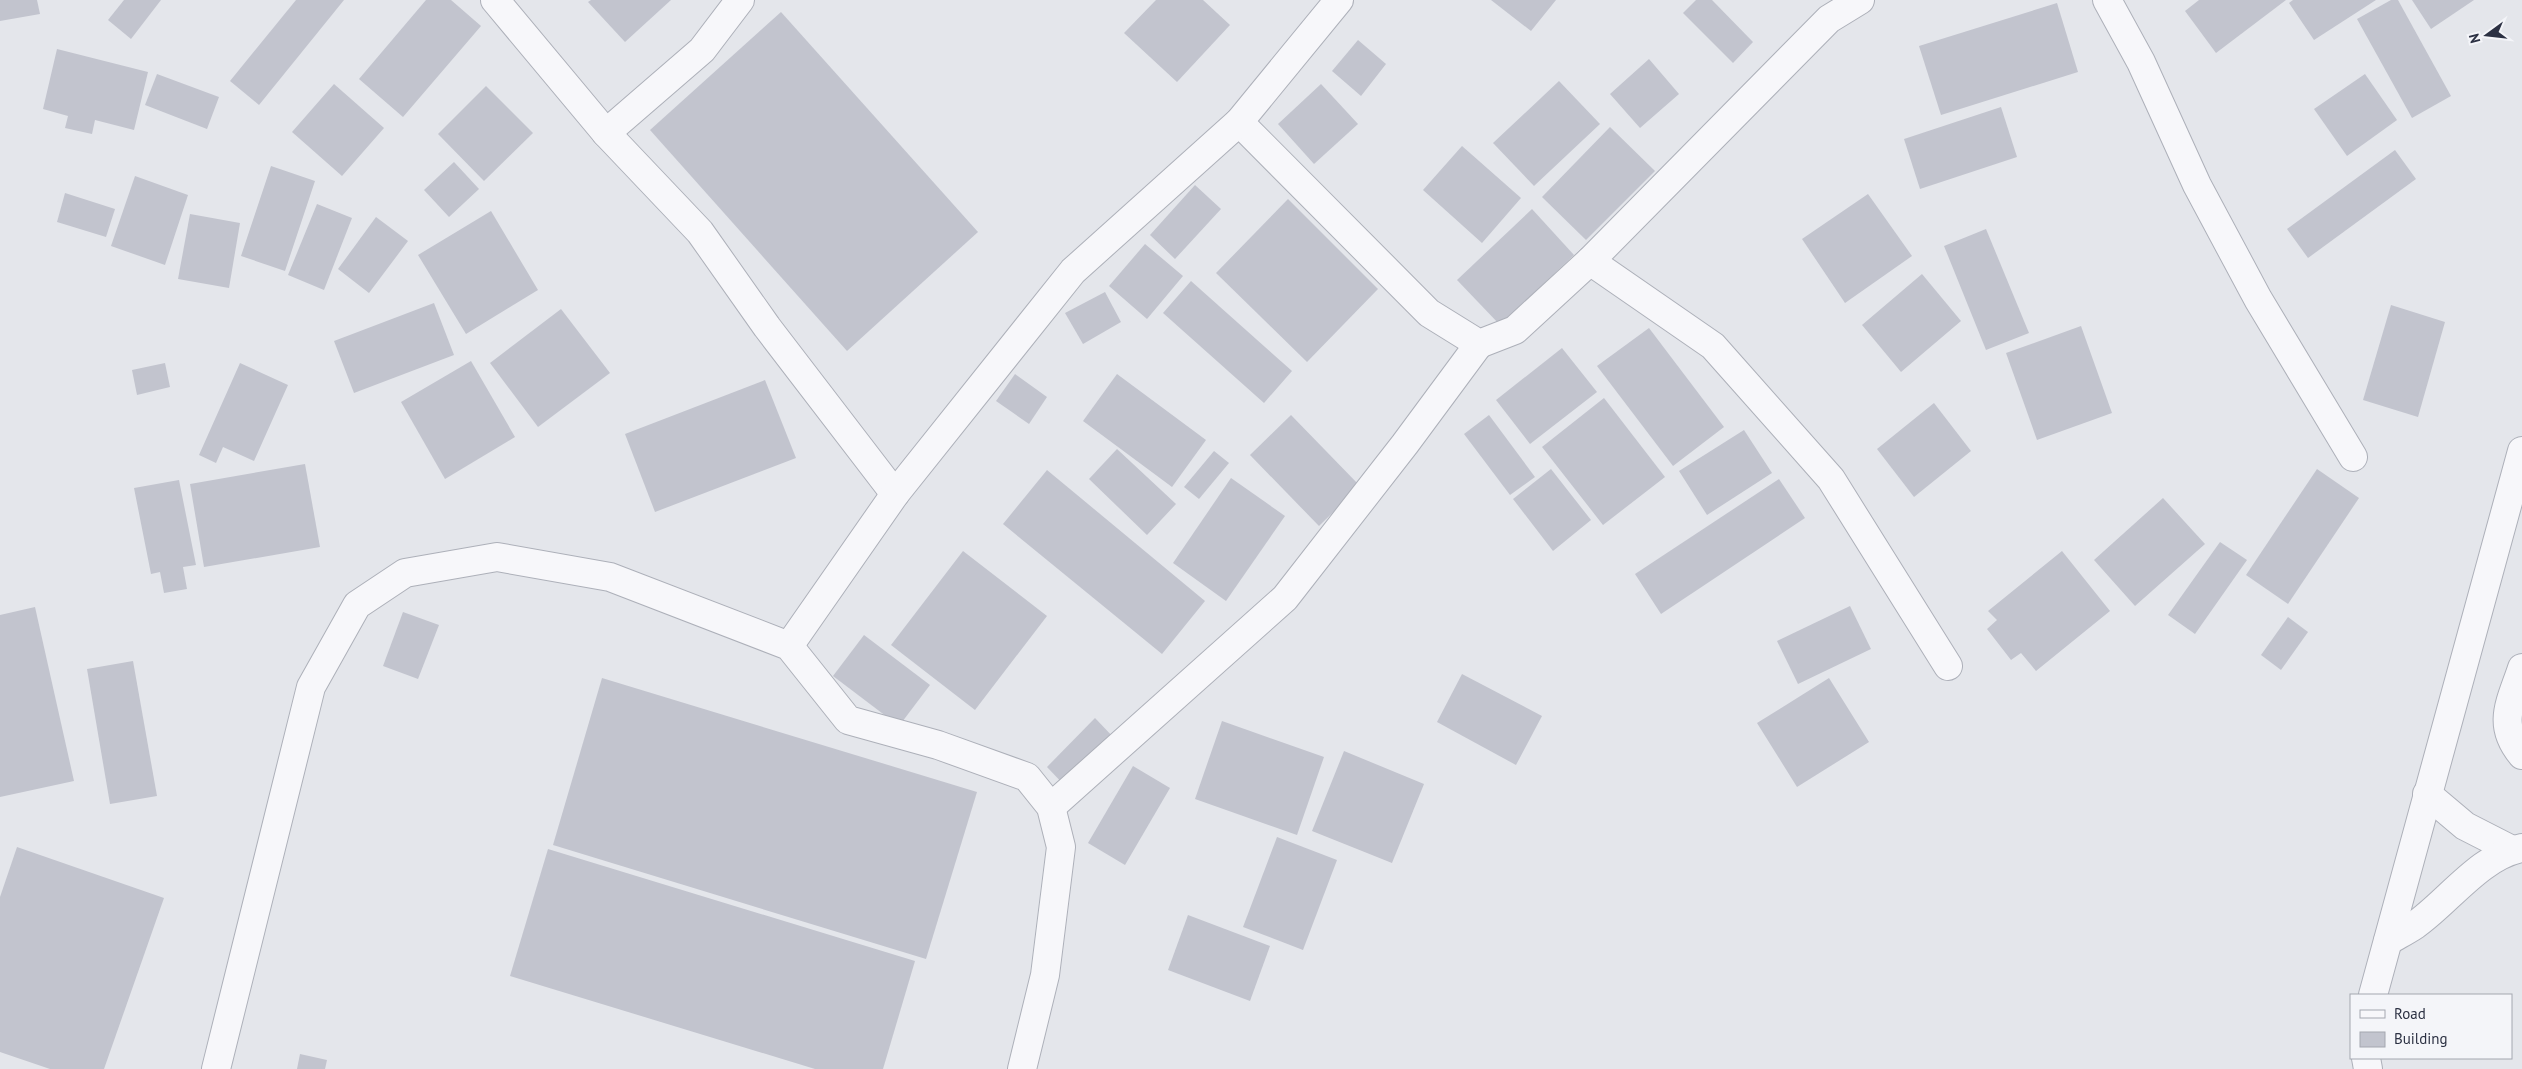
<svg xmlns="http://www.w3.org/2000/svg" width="2522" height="1069" font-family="'PT Sans',sans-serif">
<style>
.building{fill:#c2c4ce}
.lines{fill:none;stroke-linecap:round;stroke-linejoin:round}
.street-casing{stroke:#adb0b9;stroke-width:30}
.street{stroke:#f7f7fa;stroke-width:28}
</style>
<rect width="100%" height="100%" fill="#e4e6eb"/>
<g class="building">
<path d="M0,0H37L40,14L0,21Z"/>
<path d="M124,0H161L131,39L108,20Z"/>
<path d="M296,0H344L259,105L230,81Z"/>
<path d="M426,0H451L481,26L403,117L359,79Z"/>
<path d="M591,0H671L625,42L588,2Z"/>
<path d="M1156,0H1203L1230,25L1177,82L1124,33Z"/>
<path d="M1491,0H1556L1531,31Z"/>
<path d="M1696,0H1712L1753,42L1733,63L1683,13Z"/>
<path d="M2199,0H2286L2216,53L2185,11Z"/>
<path d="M2293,0H2376L2314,40L2289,3Z"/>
<path d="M2391,0H2398L2451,96L2412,118L2357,19Z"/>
<path d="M2412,0H2474L2431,29Z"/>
<path d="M2057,3L2078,72L1941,115L1919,46Z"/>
<path d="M781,12L978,232L847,351L650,130Z"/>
<path d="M1358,40L1386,64L1361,96L1332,71Z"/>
<path d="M57,49L148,72L134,130L95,120L92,134L65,128L68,116L43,109Z"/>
<path d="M1649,59L1679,94L1640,128L1610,94Z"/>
<path d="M157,74L219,97L207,129L145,105Z"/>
<path d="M2365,74L2397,120L2347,156L2314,109Z"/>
<path d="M1559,81L1600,124L1534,186L1493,143Z"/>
<path d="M334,84L384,128L342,176L292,132Z"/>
<path d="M1321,84L1358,124L1314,164L1278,124Z"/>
<path d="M486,86L533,133L484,181L438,134Z"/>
<path d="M2001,107L2017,157L1920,189L1904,139Z"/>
<path d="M1610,127L1655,171L1586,240L1542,197Z"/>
<path d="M1462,146L1521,198L1482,243L1423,190Z"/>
<path d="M2395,150L2416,179L2308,258L2287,229Z"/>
<path d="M454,162L479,189L449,217L424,190Z"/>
<path d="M271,166L315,181L285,271L241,256Z"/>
<path d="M135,176L188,195L165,265L111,246Z"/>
<path d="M1195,185L1221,209L1175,259L1150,235Z"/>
<path d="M65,193L115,209L106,237L57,222Z"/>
<path d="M1868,194L1912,256L1845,303L1802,239Z"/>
<path d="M1288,199L1378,289L1307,362L1216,273Z"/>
<path d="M317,204L352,218L324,290L288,275Z"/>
<path d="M1532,209L1574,255L1500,325L1457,280Z"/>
<path d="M491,211L538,290L466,334L418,255Z"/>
<path d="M190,214L240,223L229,288L178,279Z"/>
<path d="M376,217L408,241L369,293L338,269Z"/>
<path d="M1986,229L2029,333L1986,350L1944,246Z"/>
<path d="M1145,244L1183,276L1147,319L1109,286Z"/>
<path d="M1922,274L1961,321L1901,372L1862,325Z"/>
<path d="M1191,281L1292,371L1264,403L1163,313Z"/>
<path d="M1105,292L1121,322L1083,344L1065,313Z"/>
<path d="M434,303L454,355L354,393L334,341Z"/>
<path d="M2391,305L2445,322L2418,417L2363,400Z"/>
<path d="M561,309L610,373L538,427L490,363Z"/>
<path d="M2081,326L2112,413L2037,440L2006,353Z"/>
<path d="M1649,328L1724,427L1673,466L1597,366Z"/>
<path d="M1562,348L1597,392L1530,444L1496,400Z"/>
<path d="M471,361L515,437L445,479L401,402Z"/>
<path d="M165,363L170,387L137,395L132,370Z"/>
<path d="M240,363L288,385L254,461L223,447L216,463L199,455Z"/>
<path d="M1015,374L1047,397L1029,424L996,401Z"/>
<path d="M1117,374L1206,440L1172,487L1083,421Z"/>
<path d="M765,380L796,458L655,512L625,434Z"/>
<path d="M1604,398L1665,477L1603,525L1542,447Z"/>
<path d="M1934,403L1971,451L1914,497L1877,449Z"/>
<path d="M1291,415L1360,486L1319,526L1250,455Z"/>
<path d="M1489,415L1535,477L1510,495L1464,434Z"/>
<path d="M1744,430L1772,473L1707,515L1679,471Z"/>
<path d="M1117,449L1176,504L1147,535L1089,479Z"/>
<path d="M1214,451L1229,463L1199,499L1184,487Z"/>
<path d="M305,464L320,547L204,567L190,484Z"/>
<path d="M1551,469L1591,520L1553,551L1513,499Z"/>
<path d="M2317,469L2359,498L2288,604L2246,575Z"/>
<path d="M1047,470L1205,601L1162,654L1003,524Z"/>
<path d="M1231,478L1285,516L1226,601L1173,563Z"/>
<path d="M1779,479L1805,518L1661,614L1635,574Z"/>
<path d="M179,480L196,565L183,567L187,589L164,593L160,572L151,574L134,488Z"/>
<path d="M2163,498L2205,544L2135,606L2094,560Z"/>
<path d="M2220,542L2247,560L2195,634L2168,615Z"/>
<path d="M963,551L1047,616L975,710L891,645Z"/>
<path d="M2062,551L2110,611L2036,671L2021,653L2011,660L1987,629L1997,620L1988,611Z"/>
<path d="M1850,606L1871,649L1798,684L1777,641Z"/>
<path d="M35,607L74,781L0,797V615Z"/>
<path d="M403,612L439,625L418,679L383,666Z"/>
<path d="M2288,617L2308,632L2281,670L2261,655Z"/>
<path d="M864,635L930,685L899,726L833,676Z"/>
<path d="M133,661L157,796L110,804L87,669Z"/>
<path d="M1462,674L1542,716L1516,765L1437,722Z"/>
<path d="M602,678L977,792L926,959L553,845Z"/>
<path d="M1829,678L1869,742L1797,787L1757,723Z"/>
<path d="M1095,718L1115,739L1067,788L1047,767Z"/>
<path d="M1222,721L1324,757L1297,835L1195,799Z"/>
<path d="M1344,751L1424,784L1392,863L1312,831Z"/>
<path d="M1133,766L1170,788L1125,865L1088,843Z"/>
<path d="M1277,837L1337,860L1303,950L1243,927Z"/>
<path d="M17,847L164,898L104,1069H50L0,1052V897Z"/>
<path d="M548,849L915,961L883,1069H815L510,976Z"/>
<path d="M1188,915L1270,946L1250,1001L1168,970Z"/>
<path d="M300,1054L327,1060L325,1069H297Z"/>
</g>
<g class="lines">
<defs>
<g id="street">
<path d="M495,0L606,133L700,232L767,327L895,494"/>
<path d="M2107,0L2141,62L2197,185L2258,299L2353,457"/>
<path d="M1239,122L1429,313L1479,344L1515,330L1590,261L1829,19L1860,0"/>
<path d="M606,133L702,50L740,0"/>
<path d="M1590,261L1713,346L1831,479L1948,666"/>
<path d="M789,646L895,494L1073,271L1239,122L1339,0"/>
<path d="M2522,668C2511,702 2496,724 2522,755"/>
<path d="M2427,794L2465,826L2512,850"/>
<path d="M1051,807L1285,598L1405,444L1479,344"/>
<path d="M2388,941C2396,936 2406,931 2415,925C2448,902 2480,856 2522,848"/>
<path d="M2373,995L2522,451"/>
<path d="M2366,1058L2368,1069"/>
<path d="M216,1069L311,687L357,605L405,573L497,557L610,577L789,646L848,720L938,745L1027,777L1051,807L1061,847L1045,975L1022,1069"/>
</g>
</defs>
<use href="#street" class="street-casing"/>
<use href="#street" class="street"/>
</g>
<rect x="2350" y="994" width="162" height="65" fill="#f4f5f9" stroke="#a4a7b0"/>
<rect x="2360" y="1010" width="25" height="8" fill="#f7f7fa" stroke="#a4a7b0"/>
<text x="2394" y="1019" font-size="15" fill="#2c3143">Road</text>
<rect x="2360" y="1032" width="25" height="15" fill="#c2c4ce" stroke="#a4a7b0"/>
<text x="2394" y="1044" font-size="15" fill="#2c3143">Building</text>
<g transform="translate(2487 35) rotate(255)" stroke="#f4f5f9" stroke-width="4" paint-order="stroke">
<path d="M0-4L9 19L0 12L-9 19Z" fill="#2c3143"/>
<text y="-8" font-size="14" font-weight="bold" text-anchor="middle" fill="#2c3143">N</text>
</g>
</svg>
